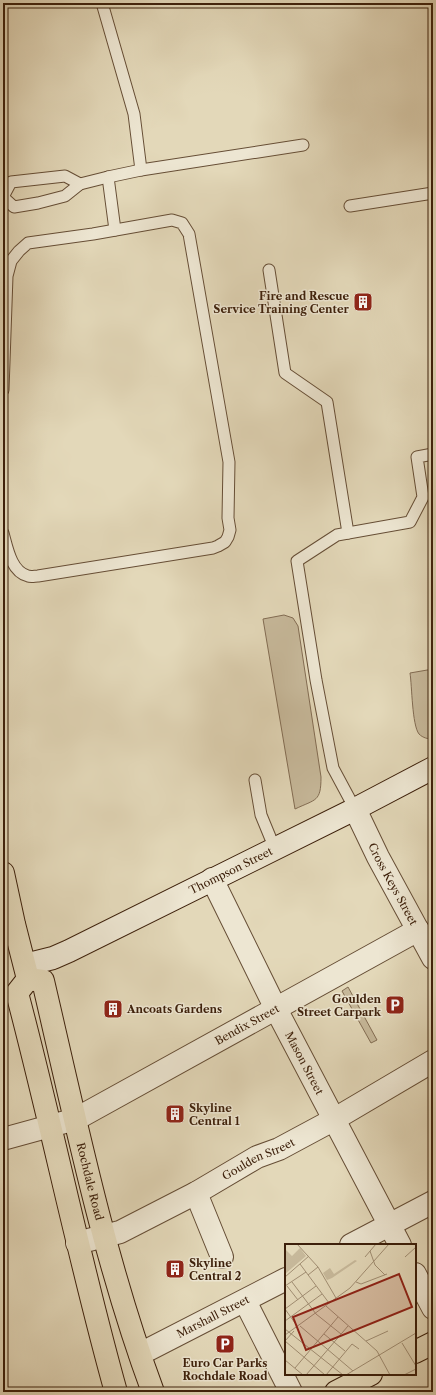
<svg xmlns="http://www.w3.org/2000/svg" width="436" height="1395" font-family="'Libre Caslon Text',serif">
<style>
.green{fill:#c7b99b;stroke:#826c53}
.lines{fill:none;stroke-linecap:round;stroke-linejoin:round}
.lane-casing{stroke:#664e36;stroke-width:13}
.street-casing{stroke:#664e36;stroke-width:24}
.secondary-casing{stroke:#3d200b;stroke-width:24}
.highway-casing{stroke:#3d200b;stroke-width:24}
.lane{stroke:#ede6d2;stroke-width:11}
.street{stroke:#ede6d2;stroke-width:22}
.secondary{stroke:#ede6d2;stroke-width:22}
.highway{stroke:#e3d8b9;stroke-width:22}
.labels{text-anchor:middle;dominant-baseline:central;stroke-width:3;stroke-linejoin:round;paint-order:stroke}
.poi-label{font-size:11px;font-weight:bold;fill:#3d200b;stroke:#ede6d2;text-anchor:start}
.street-label{font-size:11px;fill:#3d200b;stroke:#ede6d2}
.inset-road{fill:none;stroke:#a18e73;stroke-width:1}
.view{fill:#8f2418;fill-opacity:0.15;stroke:#8f2418;stroke-width:2}
.inset-edge{fill:none;stroke:#3d200b;stroke-width:2}
</style>
<rect width="100%" height="100%" fill="#e3d8b9"/>
<filter id="stains"><feTurbulence type="fractalNoise" baseFrequency=".005" numOctaves="4"/><feColorMatrix values="0 0 0 0 .2 0 0 0 0 .09 0 0 0 0 .02 0 0 0 .5 -.17"/></filter>
<radialGradient id="worn" r=".72"><stop offset=".6" stop-color="#630" stop-opacity="0"/><stop offset="1" stop-color="#630" stop-opacity=".3"/></radialGradient>
<g class="green">
<path d="M284,615L293,618L298,626L321,777C321,802 316,799 295,809L263,619Z"/>
<path d="M433,669V739C428,739 423,738 419,734C412,725 412,686 410,673Z"/>
<path d="M348,987L377,1040L371,1043L342,991Z"/>
</g>
<g class="lines">
<defs>
<g id="lane">
<path d="M102,3L134,114L141,170"/>
<path d="M108,177L115,230"/>
<path d="M3,197L14,207L38,203L65,196L80,184L108,177L141,170L303,145"/>
<path d="M3,197L11,182L65,176L80,184"/>
<path d="M350,206L433,193"/>
<path d="M269,270L285,373L327,402L348,533"/>
<path d="M3,390L7,276L11,261L19,251L28,243L93,234L172,220L182,223L189,234L229,462L228,518L230,530L228,537L225,542L218,546L213,548L38,576C35,576 31,577 28,576C11,572 7,547 3,533"/>
<path d="M255,780L261,815L275,849"/>
<path d="M355,809L333,768L316,680L297,561L337,535L410,522L423,497L417,457L433,454"/>
</g>
<g id="street">
<path id="s1" d="M355,809L378,857L433,958"/>
<path id="s2" d="M212,879L276,1009L400,1245"/>
<path id="s3" d="M3,1139L76,1119L418,930"/>
<path d="M196,1193L222,1257"/>
<path id="s4" d="M77,1243L120,1232L196,1193L257,1157L279,1149L333,1120L433,1061"/>
<path d="M351,1245L433,1202"/>
<path d="M415,1274L433,1308"/>
<path d="M245,1301L291,1392"/>
<path id="s5" d="M140,1354L286,1279"/>
</g>
<g id="secondary">
<path id="s6" d="M25,965L53,958L69,951L355,809L433,768"/>
</g>
<g id="highway">
<path d="M3,873L14,924L28,979"/>
<path id="s7" d="M28,979L43,981C75,1118 104,1260 153,1392"/>
<path d="M28,979L17,993C52,1125 79,1260 116,1392"/>
<path d="M415,1352L433,1343"/>
<path d="M336,1392L371,1374"/>
</g>
</defs>
<use href="#lane" class="lane-casing"/>
<use href="#street" class="street-casing"/>
<use href="#secondary" class="secondary-casing"/>
<use href="#highway" class="highway-casing"/>
<use href="#lane" class="lane"/>
<use href="#street" class="street"/>
<use href="#secondary" class="secondary"/>
<use href="#highway" class="highway"/>
</g>
<defs>
<symbol id="building-square" viewBox="-11 -11 22 22"><rect x="-9" y="-9" width="18" height="18" rx="4" fill="#8f2418" stroke="#ede6d2"/><path d="M-4-6H4V6H1V3H-1V6H-4ZM-2.5-4.3h1.7v1.8h-1.7ZM.8-4.3h1.7v1.8H.8ZM-2.5-1h1.7V.8h-1.7ZM.8-1h1.7V.8H.8Z" fill="#fff"/></symbol>
<symbol id="parking-square" viewBox="-11 -11 22 22"><rect x="-9" y="-9" width="18" height="18" rx="4" fill="#8f2418" stroke="#ede6d2"/><path d="M-3.5-5.5H1a3.5 3.5 0 0 1 0 7H-1V5.5H-3.5ZM-1-3.4V-.6H.8a1.4 1.4 0 0 0 0-2.8Z" fill="#fff"/></symbol>
</defs>
<g fill-rule="evenodd">
<use href="#building-square" x="352" y="291" width="22" height="22"/>
<use href="#parking-square" x="384" y="994" width="22" height="22"/>
<use href="#building-square" x="102" y="998" width="22" height="22"/>
<use href="#building-square" x="164" y="1103" width="22" height="22"/>
<use href="#building-square" x="164" y="1258" width="22" height="22"/>
<use href="#parking-square" x="214" y="1333" width="22" height="22"/>
</g>
<g class="labels">
<g class="poi-label">
<text x="349" y="296" text-anchor="end">Fire and Rescue<tspan x="349" dy="13">Service Training Center</tspan></text>
<text x="381" y="999" text-anchor="end">Goulden<tspan x="381" dy="13">Street Carpark</tspan></text>
<text x="127" y="1009">Ancoats Gardens</text>
<text x="189" y="1108">Skyline<tspan x="189" dy="13">Central 1</tspan></text>
<text x="189" y="1263">Skyline<tspan x="189" dy="13">Central 2</tspan></text>
<text x="225" y="1363" text-anchor="middle">Euro Car Parks<tspan x="225" dy="13">Rochdale Road</tspan></text>
</g>
<g class="street-label">
<text stroke="none"><textPath href="#s6" startOffset="227">Thompson Street</textPath></text>
<text stroke="none"><textPath href="#s1" startOffset="84">Cross Keys Street</textPath></text>
<text stroke="none"><textPath href="#s3" startOffset="271">Bendix Street</textPath></text>
<text stroke="none"><textPath href="#s2" startOffset="206">Mason Street</textPath></text>
<text stroke="none"><textPath href="#s4" startOffset="201">Goulden Street</textPath></text>
<text stroke="none"><textPath href="#s7" startOffset="221">Rochdale Road</textPath></text>
<text stroke="none"><textPath href="#s5" startOffset="82">Marshall Street</textPath></text>
</g>
</g>
<g transform="translate(285 1244)">
<rect width="131" height="131" fill="#e3d8b9"/>
<path d="M15,4L21,12L0,30V5L7,12ZM70,16L72,17L47,34L42,36L38,29L45,24L49,30Z" fill="#c7b99b"/>
<path class="inset-road" d="M12,0L33,23L51,54M85,7L90,21L100,31M80,13L91,0M120,13L131,3M15,20L44,59M23,31L33,23M0,33L24,12M7,38L31,70L56,90M71,38L76,40L102,30M0,42L21,28M2,42L13,56M41,62L92,107L105,131M0,65L31,42M0,65L10,79M0,77L37,50M15,82L68,127M0,85L58,131M39,90L60,107M0,91L65,44L104,0M0,97L40,131M0,97L9,87M81,97L103,87M117,99L131,122M0,116L18,131M10,124L53,73M21,131L63,82M41,131L67,100L74,105M61,131L131,89M119,131L131,125"/>
<path class="view" d="M114,30L127,63L21,106L8,73Z"/>
<rect width="131" height="131" class="inset-edge"/>
</g>
<rect width="436" height="1395" fill="none" stroke="#e3d8b9" stroke-width="16"/>
<rect x="4" y="4" width="428" height="1387" fill="none" stroke="#3d200b" stroke-width="2"/>
<rect x="8" y="8" width="420" height="1379" fill="none" stroke="#3d200b"/>
<rect width="100%" height="100%" filter="url(#stains)"/>
<rect width="100%" height="100%" fill="url(#worn)"/>
</svg>
